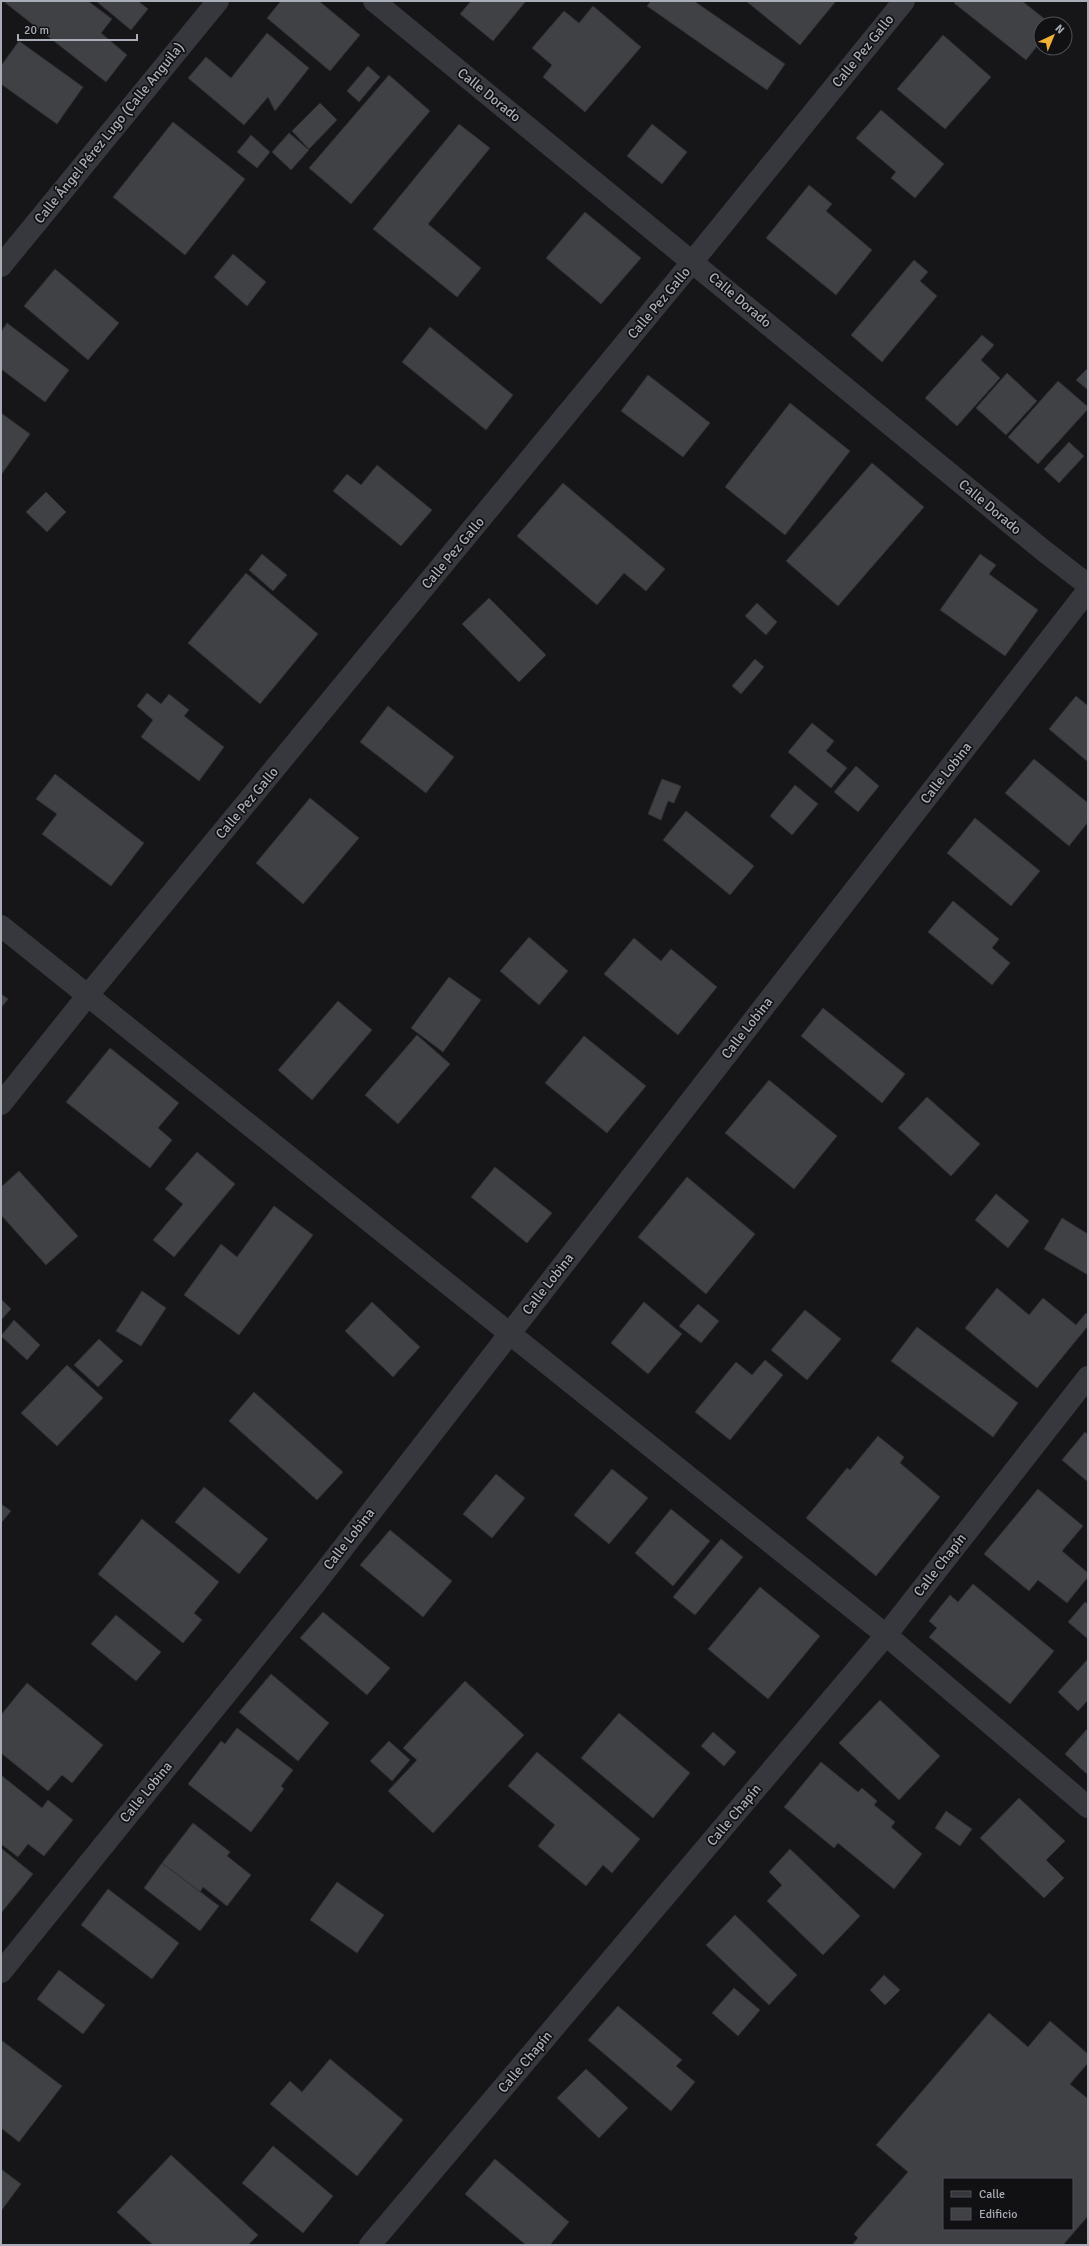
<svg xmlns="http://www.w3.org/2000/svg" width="1089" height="2246" font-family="Signika,sans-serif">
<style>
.building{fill:#404145;stroke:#303034;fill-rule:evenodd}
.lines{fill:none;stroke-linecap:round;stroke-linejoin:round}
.minor{stroke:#37383d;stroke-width:22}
.labels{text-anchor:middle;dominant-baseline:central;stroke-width:3.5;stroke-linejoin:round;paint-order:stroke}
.street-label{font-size:14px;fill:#a8adb8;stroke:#111113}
</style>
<rect width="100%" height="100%" fill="#161618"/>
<g class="building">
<path d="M3,1H88L112,19L101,33L127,55L106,82Z"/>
<path d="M96,1H138L148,9L131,30Z"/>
<path d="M281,1H319L360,35L330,71L267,18Z"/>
<path d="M471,1H526L493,41L460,14Z"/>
<path d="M651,1H694L785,64L767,90L647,6Z"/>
<path d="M746,1H836L800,45Z"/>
<path d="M956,1H1022L1051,24H1041V41L1026,60L954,3Z"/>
<path d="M593,6L641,47L585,112L543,77L552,65L532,48L564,11L579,23Z"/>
<path d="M267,33L309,68L275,111L268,97L244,125L188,78L206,57L231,78Z"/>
<path d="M943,35L991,77L945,129L897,89Z"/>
<path d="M19,41L83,87L57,124L1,84V66Z"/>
<path d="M368,66L380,77L359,102L347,91Z"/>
<path d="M389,75L430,111L351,204L309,168Z"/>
<path d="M320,103L337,120L309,149L292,131Z"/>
<path d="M881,110L944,164L915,198L891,178L896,172L856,138Z"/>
<path d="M173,122L245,179L185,255L113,197Z"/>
<path d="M459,124L490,148L428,224L481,268L457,297L373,229Z"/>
<path d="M652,124L687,152L662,184L627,156Z"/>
<path d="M289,133L309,150L291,170L272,152Z"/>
<path d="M251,135L270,152L257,168L237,152Z"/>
<path d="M809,185L832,204L826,211L872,250L836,295L766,238Z"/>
<path d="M585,212L641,258L601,304L546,258Z"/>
<path d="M233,254L266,282L247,306L214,277Z"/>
<path d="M914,260L928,272L920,281L937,296L882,362L851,335Z"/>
<path d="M55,269L119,323L88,360L24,306Z"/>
<path d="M7,323L69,370L45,402L1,369V332Z"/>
<path d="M430,327L513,395L486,430L402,362Z"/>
<path d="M982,335L994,345L981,360L1000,378L957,426L925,398Z"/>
<path d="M1088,368V390L1076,380Z"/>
<path d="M1007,373L1037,401L1006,435L976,408Z"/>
<path d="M648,375L710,423L683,457L621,411Z"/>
<path d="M1058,381L1088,407V409L1038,464L1008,437Z"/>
<path d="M790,403L850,451L785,535L725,487Z"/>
<path d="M1,413L30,434L1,475Z"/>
<path d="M1069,442L1084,456L1059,483L1044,469Z"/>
<path d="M872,463L924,507L838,606L786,561Z"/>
<path d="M377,465L432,510L401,546L333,491L347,474L361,485Z"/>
<path d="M563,483L665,569L646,591L624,573L597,605L517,536Z"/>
<path d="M46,492L66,512L47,532L26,512Z"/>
<path d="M262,554L287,575L273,591L249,570Z"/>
<path d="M980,554L996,565L989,574L1038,610L1005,656L940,610Z"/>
<path d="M246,573L318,634L260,704L188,643Z"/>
<path d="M489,598L546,655L519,682L462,624Z"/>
<path d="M757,603L777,622L766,635L745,616Z"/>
<path d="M755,659L764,667L741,694L732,686Z"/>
<path d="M147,693L161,704L169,694L189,710L184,716L224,747L199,781L141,737L153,720L137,706Z"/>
<path d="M1076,696L1088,706V762L1049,729Z"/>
<path d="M388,706L454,757L426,793L360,742Z"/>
<path d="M812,723L834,741L826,751L847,768L831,788L788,752Z"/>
<path d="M1034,759L1088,803V822L1069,846L1005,793Z"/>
<path d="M856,766L879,786L858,812L834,792Z"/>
<path d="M55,774L144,843L111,886L42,834L57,814L36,799Z"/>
<path d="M662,779L681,786L674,803L668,801L661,820L648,814Z"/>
<path d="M795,785L818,804L792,835L770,816Z"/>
<path d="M310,798L359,838L303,904L256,863Z"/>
<path d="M686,811L754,866L730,895L663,840Z"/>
<path d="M975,818L1040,871L1011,906L947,853Z"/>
<path d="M953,901L999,939L992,948L1010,963L992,985L928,932Z"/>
<path d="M529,937L568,971L539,1005L500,971Z"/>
<path d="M634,938L661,961L671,949L717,987L678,1035L604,974Z"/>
<path d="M449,977L481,1000L443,1052L411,1028Z"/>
<path d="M1,994L8,999L1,1008Z"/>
<path d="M338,1001L372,1030L312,1100L278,1070Z"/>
<path d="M823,1008L905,1074L882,1103L801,1036Z"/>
<path d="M417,1035L450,1064L398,1124L365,1095Z"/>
<path d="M584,1036L646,1086L607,1133L545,1083Z"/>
<path d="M110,1048L179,1103L158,1128L172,1140L150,1168L66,1102Z"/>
<path d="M769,1080L837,1136L794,1189L725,1133Z"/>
<path d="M927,1097L980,1144L951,1176L898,1128Z"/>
<path d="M197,1152L235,1184L174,1257L153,1240L183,1204L165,1189Z"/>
<path d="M495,1167L552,1213L527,1243L471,1197Z"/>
<path d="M19,1171L78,1236L46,1265L1,1215V1187Z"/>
<path d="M687,1177L755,1234L706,1294L638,1237Z"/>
<path d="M996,1194L1029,1221L1008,1248L975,1220Z"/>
<path d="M274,1206L313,1235L239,1335L184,1295L221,1244L237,1257Z"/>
<path d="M1062,1218L1088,1234V1275L1044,1249Z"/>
<path d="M997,1288L1029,1315L1043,1298L1076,1325L1086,1313L1088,1315V1326L1037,1388L965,1328Z"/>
<path d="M142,1291L166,1308L141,1346L116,1331Z"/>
<path d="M1,1299L11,1309L1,1320Z"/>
<path d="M372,1302L420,1347L393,1377L345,1331Z"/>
<path d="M644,1302L682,1334L648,1374L611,1343Z"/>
<path d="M698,1304L719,1321L701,1343L679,1326Z"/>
<path d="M805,1310L841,1339L807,1380L771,1350Z"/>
<path d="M14,1320L40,1345L27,1360L1,1336Z"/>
<path d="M917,1327L1018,1403L993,1437L891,1361Z"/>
<path d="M99,1339L123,1361L98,1387L74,1365Z"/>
<path d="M765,1360L783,1375L730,1440L695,1412L736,1362L752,1375Z"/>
<path d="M67,1365L103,1398L57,1446L21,1413Z"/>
<path d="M254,1392L343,1472L317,1500L229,1421Z"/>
<path d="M1085,1432L1088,1435V1482L1062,1460Z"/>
<path d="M878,1436L904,1457L900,1463L940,1497L876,1576L806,1518L847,1468L850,1470Z"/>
<path d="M612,1469L648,1498L609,1544L574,1515Z"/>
<path d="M496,1474L525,1498L492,1538L463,1514Z"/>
<path d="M204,1487L268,1539L239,1574L175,1522Z"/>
<path d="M1038,1489L1083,1526L1062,1551L1088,1573V1577L1067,1603L1038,1580L1029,1591L984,1554Z"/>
<path d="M1,1504L11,1511L1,1523Z"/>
<path d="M671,1509L710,1541L673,1586L635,1553Z"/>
<path d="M142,1519L219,1582L194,1613L202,1620L183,1643L98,1574Z"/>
<path d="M390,1530L452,1581L423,1617L360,1565Z"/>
<path d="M721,1539L743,1557L695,1615L673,1597Z"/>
<path d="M973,1584L1054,1651L1010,1704L929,1637L937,1628L929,1621L950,1595L958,1602Z"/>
<path d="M760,1587L820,1636L768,1699L708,1649Z"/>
<path d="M1085,1602L1088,1604V1639L1068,1622Z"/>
<path d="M323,1612L390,1668L367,1695L300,1638Z"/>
<path d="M116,1615L161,1652L136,1681L91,1644Z"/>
<path d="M1088,1659V1700L1078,1711L1058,1692Z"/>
<path d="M271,1674L329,1723L298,1761L239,1712Z"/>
<path d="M465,1681L524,1735L433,1833L388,1791L417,1760L403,1748Z"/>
<path d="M27,1683L103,1745L72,1783L62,1775L48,1791L1,1753V1715Z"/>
<path d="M880,1700L940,1756L899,1800L839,1743Z"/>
<path d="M619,1713L690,1773L653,1818L581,1758Z"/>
<path d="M237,1728L293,1770L281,1786L284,1789L251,1832L188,1784L221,1741L225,1744Z"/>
<path d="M1088,1728V1775L1065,1754Z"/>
<path d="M713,1732L736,1752L724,1766L701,1746Z"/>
<path d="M389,1741L410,1760L392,1781L370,1761Z"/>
<path d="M537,1752L640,1839L612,1873L603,1865L586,1886L538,1846L555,1825L508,1786Z"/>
<path d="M821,1762L858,1792L862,1788L877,1801L874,1805L895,1822L891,1827L922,1854L894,1889L838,1843L834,1848L784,1807Z"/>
<path d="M1,1775L42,1808L48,1800L73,1820L44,1856L28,1844L18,1857L1,1844Z"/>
<path d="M1019,1798L1065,1841L1046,1860L1064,1878L1044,1898L980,1838Z"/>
<path d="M946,1811L972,1829L960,1846L935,1828Z"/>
<path d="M193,1823L230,1852L227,1856L251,1875L227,1906L203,1887L200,1892L162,1863Z"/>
<path d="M1,1848L33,1874L1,1913Z"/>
<path d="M790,1849L860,1916L823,1955L767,1901L782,1885L769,1872Z"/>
<path d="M162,1863L219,1906L200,1931L144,1888Z"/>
<path d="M337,1882L384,1915L357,1953L310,1920Z"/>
<path d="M108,1889L179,1943L152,1979L81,1925Z"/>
<path d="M735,1915L797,1975L769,2005L706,1945Z"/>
<path d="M59,1970L105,2005L83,2034L37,1999Z"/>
<path d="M884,1975L900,1990L885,2005L870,1990Z"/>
<path d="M734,1988L760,2010L738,2036L712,2013Z"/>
<path d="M618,2006L682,2060L676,2066L695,2082L671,2111L588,2040Z"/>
<path d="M989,2013L1028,2047L1050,2021L1088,2054V2063L1070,2084L1088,2099V2216L1063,2245H852L858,2238L854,2234L908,2172L876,2145ZM944,2179H1072V2229H944Z"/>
<path d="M1,2040L62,2086L19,2142L1,2128Z"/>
<path d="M330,2059L403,2120L357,2176L270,2104L290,2081L302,2092Z"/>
<path d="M586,2069L628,2108L599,2138L557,2098Z"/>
<path d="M273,2146L333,2196L303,2233L242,2183Z"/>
<path d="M171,2155L258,2235L248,2245H153L117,2212Z"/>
<path d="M495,2159L569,2222L550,2245H526L465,2194Z"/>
<path d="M1,2169L21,2184L1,2211Z"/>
</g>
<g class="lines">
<g class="minor">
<path d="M374,1L1044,551L1088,585"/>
<path d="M1,266L218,1"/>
<path d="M1,926L886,1635L1088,1807"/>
<path d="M1,1104L88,995L693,261L904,1"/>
<path d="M1,1972L315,1584L1088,590"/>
<path d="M370,2245L886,1635L1088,1377"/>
</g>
</g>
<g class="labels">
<g class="street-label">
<text transform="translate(863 51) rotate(-51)">Calle Pez Gallo</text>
<text transform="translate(489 95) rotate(39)">Calle Dorado</text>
<text transform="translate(109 133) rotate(-51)">Calle Ángel Pérez Lugo (Calle Anguila)</text>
<text transform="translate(740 300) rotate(40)">Calle Dorado</text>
<text transform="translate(659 303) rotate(-50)">Calle Pez Gallo</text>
<text transform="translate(990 507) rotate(40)">Calle Dorado</text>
<text transform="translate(453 553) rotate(-50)">Calle Pez Gallo</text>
<text transform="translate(946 773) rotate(-52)">Calle Lobina</text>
<text transform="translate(247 803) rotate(-50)">Calle Pez Gallo</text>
<text transform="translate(747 1028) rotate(-52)">Calle Lobina</text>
<text transform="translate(548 1284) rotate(-52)">Calle Lobina</text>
<text transform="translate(349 1539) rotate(-52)">Calle Lobina</text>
<text transform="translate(940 1565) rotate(-52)">Calle Chapín</text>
<text transform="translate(146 1792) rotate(-51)">Calle Lobina</text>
<text transform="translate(734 1815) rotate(-50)">Calle Chapín</text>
<text transform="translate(525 2062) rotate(-50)">Calle Chapín</text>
</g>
</g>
<rect width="1089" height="2246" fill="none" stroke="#a8adb8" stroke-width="4"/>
<rect x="943" y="2178" width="130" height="52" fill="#111113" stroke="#4d4f55"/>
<rect x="951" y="2191" width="20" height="6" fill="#37383d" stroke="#4d4f55"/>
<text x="979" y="2198" font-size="12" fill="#a8adb8">Calle</text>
<rect x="951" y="2208" width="20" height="12" fill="#404145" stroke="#4d4f55"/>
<text x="979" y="2218" font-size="12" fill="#a8adb8">Edificio</text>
<g transform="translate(1053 36) rotate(44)"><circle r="19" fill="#111113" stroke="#4d4f55"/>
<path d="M0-3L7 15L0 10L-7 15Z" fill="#f2b134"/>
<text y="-6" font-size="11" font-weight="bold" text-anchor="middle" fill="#a8adb8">N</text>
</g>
<path d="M18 34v6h119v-6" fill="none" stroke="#a8adb8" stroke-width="2"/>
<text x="24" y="34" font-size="12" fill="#a8adb8" stroke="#111113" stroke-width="3" paint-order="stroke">20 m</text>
</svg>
